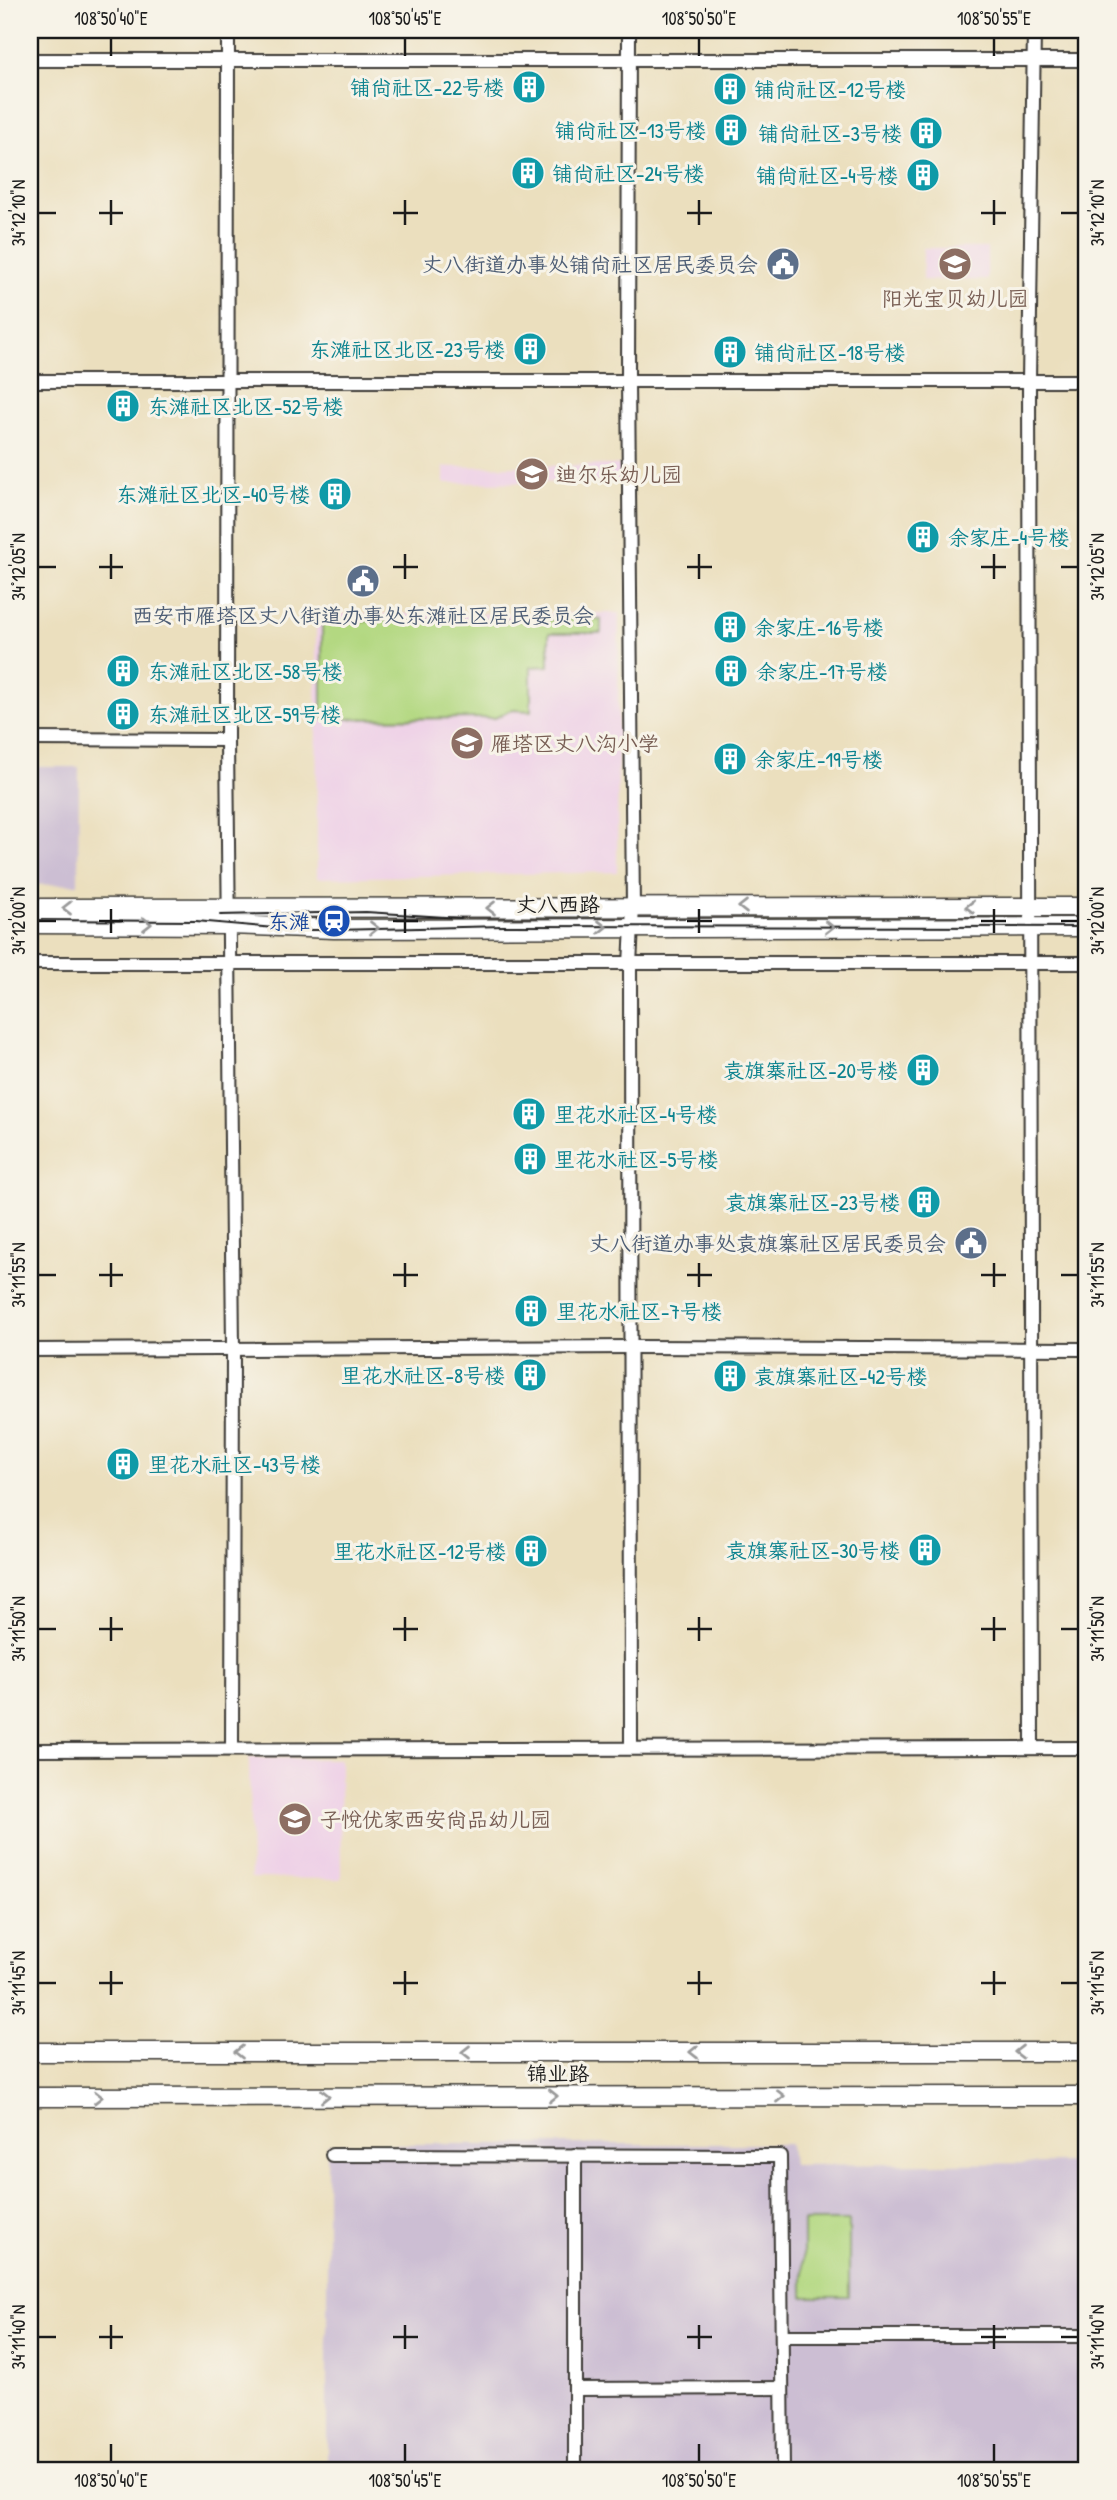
<svg xmlns="http://www.w3.org/2000/svg" width="1117" height="2500" font-family="'Patrick Hand','LXGW WenKai TC',sans-serif">
<style>
.built{fill:#eed0e7}
.industrial{fill:#ccbed3}
.green{fill:#b3d881;stroke:#687a4e;stroke-width:2}
.lines{fill:none;stroke-linecap:round;stroke-linejoin:round}
.street-casing{stroke:#3b3934;stroke-width:16}
.secondary-casing{stroke:#3b3934;stroke-width:21}
.street{stroke:#fff;stroke-width:12}
.secondary{stroke:#fff;stroke-width:18}
.tram{stroke:#1c1c1c;stroke-width:2}
.oneway{stroke:#999}
.ticks{fill:none;stroke:#1c1c1c;stroke-width:2.5}
.labels{text-anchor:middle;dominant-baseline:central;stroke-width:6;stroke-linejoin:round;paint-order:stroke}
.culture-label{font-size:21px;fill:#0d838f;stroke:#f7f3e8;text-anchor:start}
.service-label{font-size:21px;fill:#4e5e75;stroke:#f7f3e8;text-anchor:end}
.education-label{font-size:21px;fill:#785e54;stroke:#f7f3e8;text-anchor:start}
.street-label{font-size:21px;fill:#1c1c1c;stroke:#f7f3e8}
.transit-label{font-size:21px;fill:#164399;stroke:#f7f3e8;text-anchor:end}
.neatline{fill:none;stroke:#1c1c1c;stroke-width:2.5}
.ticks-label{font-size:18px;text-anchor:middle;fill:#1c1c1c}
</style>
<rect width="100%" height="100%" fill="#f7f3e8"/>
<filter id="ink" filterUnits="userSpaceOnUse"><feTurbulence type="fractalNoise" baseFrequency=".0143" numOctaves="2"/><feDisplacementMap in="SourceGraphic" scale="14" xChannelSelector="R" yChannelSelector="G"/><feConvolveMatrix kernelMatrix="1 2 1 2 8 2 1 2 1" color-interpolation-filters="sRGB"/></filter>
<filter id="wash" filterUnits="userSpaceOnUse"><feTurbulence type="fractalNoise" baseFrequency=".00686" numOctaves="4" result="noise"/><feDisplacementMap in="SourceGraphic" scale="28" xChannelSelector="R" yChannelSelector="G"/><feGaussianBlur stdDeviation="1.57" result="paint"/><feColorMatrix in="noise" values="0 0 0 0 0 0 0 0 0 0 0 0 0 0 0 0 0 1.4 0 .05"/><feComposite in="paint" operator="in"/></filter>
<g filter="url(#wash)">
<rect width="100%" height="100%" fill="#ebdfbe"/>
<g class="built">
<rect x="923" y="248" width="64" height="32"/>
<path d="M620,465V482L444,483V467Z"/>
<path d="M619,613L617,872L317,878L316,614Z"/>
<path d="M249,1758L340,1759L341,1879L251,1878Z"/>
</g>
<g class="industrial">
<path d="M30,767H79L78,884L30,885Z"/>
<path d="M327,2144H790L792,2165L1087,2163V2470H327Z"/>
</g>
<g class="green">
<path d="M601,619V633H549V666L531,667V711L511,710L495,718L322,719V621Z"/>
<rect x="803" y="2221" width="46" height="76"/>
</g>
</g>
<g filter="url(#ink)">
<g class="lines">
<defs>
<g id="street">
<path d="M228,30L227,740L233,1348L232,1749"/>
<path d="M629,30L628,380L633,907L630,964L631,1747"/>
<path d="M30,60H1087"/>
<path d="M30,381H1087"/>
<path d="M30,739L227,740"/>
<path d="M30,963H1087"/>
<path d="M30,1350L632,1347L1087,1349"/>
<path d="M1032,1748L1029,381L1034,30"/>
<path d="M30,1750L1087,1748"/>
<path d="M332,2155L780,2156L783,2470"/>
<path d="M575,2155V2470"/>
<path d="M782,2336H1087"/>
<path d="M575,2389L782,2388"/>
</g>
<g id="secondary">
<path d="M30,908L1087,907"/>
<path d="M30,924L229,925L334,929L1087,927"/>
<path d="M30,2052H1087"/>
<path d="M30,2097L1087,2096"/>
</g>
</defs>
<use href="#street" class="street-casing"/>
<use href="#secondary" class="secondary-casing"/>
<use href="#street" class="street"/>
<use href="#secondary" class="secondary"/>
<g class="tram">
<path d="M220,915L366,912L461,918"/>
<path d="M30,920L196,921L297,930H334L504,926L1087,927"/>
</g>
</g>
<defs><path id="oneway-chevron" d="M-2-3.5L2.5 0L-2 3.5" fill="none" stroke-width="1.6" stroke-linecap="round" stroke-linejoin="round" transform="scale(1.75)"/></defs>
<g class="oneway">
<use href="#oneway-chevron" transform="translate(743 907) rotate(180)"/>
<use href="#oneway-chevron" transform="translate(970 907) rotate(180)"/>
<use href="#oneway-chevron" transform="translate(67 908) rotate(180)"/>
<use href="#oneway-chevron" transform="translate(491 908) rotate(180)"/>
<use href="#oneway-chevron" transform="translate(147 924)"/>
<use href="#oneway-chevron" transform="translate(602 927)"/>
<use href="#oneway-chevron" transform="translate(829 927)"/>
<use href="#oneway-chevron" transform="translate(374 928)"/>
<use href="#oneway-chevron" transform="translate(239 2052) rotate(180)"/>
<use href="#oneway-chevron" transform="translate(466 2052) rotate(180)"/>
<use href="#oneway-chevron" transform="translate(694 2052) rotate(180)"/>
<use href="#oneway-chevron" transform="translate(1019 2052) rotate(180)"/>
<use href="#oneway-chevron" transform="translate(325 2096)"/>
<use href="#oneway-chevron" transform="translate(553 2096)"/>
<use href="#oneway-chevron" transform="translate(780 2096)"/>
<use href="#oneway-chevron" transform="translate(98 2097)"/>
</g>
</g>
<path class="ticks" d="M111,38V56M405,38V56M699,38V56M994,38V56M111,200V225M405,200V225M699,200V225M994,200V225M38,213H56M99,213H123M393,213H418M687,213H712M981,213H1006M1061,213H1078M111,554V579M405,554V579M699,554V579M994,554V579M38,567H56M99,567H123M393,567H418M687,567H712M981,567H1006M1061,567H1078M111,909V933M405,909V933M699,909V933M994,909V933M38,921H56M99,921H123M393,921H418M687,921H712M981,921H1006M1061,921H1078M111,1263V1287M405,1263V1287M699,1263V1287M994,1263V1287M38,1275H56M99,1275H123M393,1275H418M687,1275H712M981,1275H1006M1061,1275H1078M111,1617V1641M405,1617V1641M699,1617V1641M994,1617V1641M38,1629H56M99,1629H123M393,1629H418M687,1629H712M981,1629H1006M1061,1629H1078M111,1971V1995M405,1971V1995M699,1971V1995M994,1971V1995M38,1983H56M99,1983H123M393,1983H418M687,1983H712M981,1983H1006M1061,1983H1078M111,2325V2349M405,2325V2349M699,2325V2349M994,2325V2349M38,2337H56M99,2337H123M393,2337H418M687,2337H712M981,2337H1006M1061,2337H1078M111,2444V2462M405,2444V2462M699,2444V2462M994,2444V2462"/>
<defs>
<symbol id="building-disc" viewBox="-11 -11 22 22"><circle r="9.5" fill="#0f9aa8" stroke="#f7f3e8"/><path d="M-4-6H4V6H1V3H-1V6H-4ZM-2.5-4.3h1.7v1.8h-1.7ZM.8-4.3h1.7v1.8H.8ZM-2.5-1h1.7V.8h-1.7ZM.8-1h1.7V.8H.8Z" fill="#fff"/></symbol>
<symbol id="civic-disc" viewBox="-11 -11 22 22"><circle r="9.5" fill="#5c6f8a" stroke="#f7f3e8"/><path d="M-.6-6.5H3V-4.5H.6V-3L4-1V1h2V6H-6V1h2V-1L-.6-3ZM-1.2 2.5V6h2.4V2.5Z" fill="#fff"/></symbol>
<symbol id="school-disc" viewBox="-11 -11 22 22"><circle r="9.5" fill="#8d6e63" stroke="#f7f3e8"/><path d="M0-5L7-2L0 1L-7-2ZM-4 1L0 2.5L4 1V4Q0 6-4 4Z" fill="#fff"/></symbol>
<symbol id="station-disc" viewBox="-11 -11 22 22"><circle r="9.5" fill="#1a4fb4" stroke="#f7f3e8"/><path d="M-3-6H3Q5-6 5-4V2Q5 4 3 4L4.5 6H3L1.5 4h-3L-3 6H-4.5L-3 4Q-5 4-5 2V-4Q-5-6-3-6ZM-3.5-4v3h7v-3ZM-3.5 1v1.5H-2V1ZM2 1v1.5H3.5V1Z" fill="#fff"/></symbol>
</defs>
<g fill-rule="evenodd">
<use href="#building-disc" x="510" y="68" width="38" height="38"/>
<use href="#building-disc" x="711" y="70" width="38" height="38"/>
<use href="#building-disc" x="712" y="111" width="38" height="38"/>
<use href="#building-disc" x="907" y="114" width="38" height="38"/>
<use href="#building-disc" x="509" y="154" width="38" height="38"/>
<use href="#building-disc" x="904" y="156" width="38" height="38"/>
<use href="#civic-disc" x="764" y="245" width="38" height="38"/>
<use href="#school-disc" x="936" y="245" width="38" height="38"/>
<use href="#building-disc" x="511" y="330" width="38" height="38"/>
<use href="#building-disc" x="711" y="333" width="38" height="38"/>
<use href="#building-disc" x="104" y="387" width="38" height="38"/>
<use href="#school-disc" x="513" y="455" width="38" height="38"/>
<use href="#building-disc" x="316" y="475" width="38" height="38"/>
<use href="#building-disc" x="904" y="518" width="38" height="38"/>
<use href="#civic-disc" x="344" y="562" width="38" height="38"/>
<use href="#building-disc" x="711" y="608" width="38" height="38"/>
<use href="#building-disc" x="104" y="652" width="38" height="38"/>
<use href="#building-disc" x="712" y="652" width="38" height="38"/>
<use href="#building-disc" x="104" y="695" width="38" height="38"/>
<use href="#school-disc" x="448" y="724" width="38" height="38"/>
<use href="#building-disc" x="711" y="740" width="38" height="38"/>
<use href="#station-disc" x="315" y="902" width="38" height="38"/>
<use href="#building-disc" x="904" y="1051" width="38" height="38"/>
<use href="#building-disc" x="510" y="1095" width="38" height="38"/>
<use href="#building-disc" x="511" y="1140" width="38" height="38"/>
<use href="#building-disc" x="905" y="1183" width="38" height="38"/>
<use href="#civic-disc" x="952" y="1224" width="38" height="38"/>
<use href="#building-disc" x="512" y="1292" width="38" height="38"/>
<use href="#building-disc" x="511" y="1356" width="38" height="38"/>
<use href="#building-disc" x="711" y="1357" width="38" height="38"/>
<use href="#building-disc" x="104" y="1445" width="38" height="38"/>
<use href="#building-disc" x="906" y="1531" width="38" height="38"/>
<use href="#building-disc" x="512" y="1532" width="38" height="38"/>
<use href="#school-disc" x="276" y="1800" width="38" height="38"/>
</g>
<g class="labels">
<g class="culture-label">
<text x="504" y="87" text-anchor="end">铺尚社区-22号楼</text>
<text x="754" y="89">铺尚社区-12号楼</text>
<text x="706" y="130" text-anchor="end">铺尚社区-13号楼</text>
<text x="902" y="133" text-anchor="end">铺尚社区-3号楼</text>
<text x="552" y="173">铺尚社区-24号楼</text>
<text x="898" y="175" text-anchor="end">铺尚社区-4号楼</text>
<text x="505" y="349" text-anchor="end">东滩社区北区-23号楼</text>
<text x="754" y="352">铺尚社区-18号楼</text>
<text x="148" y="406">东滩社区北区-52号楼</text>
<text x="310" y="494" text-anchor="end">东滩社区北区-40号楼</text>
<text x="948" y="537">余家庄-4号楼</text>
<text x="754" y="627">余家庄-16号楼</text>
<text x="148" y="671">东滩社区北区-58号楼</text>
<text x="756" y="671">余家庄-17号楼</text>
<text x="148" y="714">东滩社区北区-59号楼</text>
<text x="754" y="759">余家庄-19号楼</text>
<text x="898" y="1070" text-anchor="end">袁旗寨社区-20号楼</text>
<text x="554" y="1114">里花水社区-4号楼</text>
<text x="554" y="1159">里花水社区-5号楼</text>
<text x="900" y="1202" text-anchor="end">袁旗寨社区-23号楼</text>
<text x="556" y="1311">里花水社区-7号楼</text>
<text x="505" y="1375" text-anchor="end">里花水社区-8号楼</text>
<text x="754" y="1376">袁旗寨社区-42号楼</text>
<text x="148" y="1464">里花水社区-43号楼</text>
<text x="900" y="1550" text-anchor="end">袁旗寨社区-30号楼</text>
<text x="506" y="1551" text-anchor="end">里花水社区-12号楼</text>
</g>
<g class="service-label">
<text x="758" y="264">丈八街道办事处铺尚社区居民委员会</text>
<text x="363" y="615" text-anchor="middle">西安市雁塔区丈八街道办事处东滩社区居民委员会</text>
<text x="946" y="1243">丈八街道办事处袁旗寨社区居民委员会</text>
</g>
<g class="education-label">
<text x="955" y="298" text-anchor="middle">阳光宝贝幼儿园</text>
<text x="556" y="474">迪尔乐幼儿园</text>
<text x="491" y="743">雁塔区丈八沟小学</text>
<text x="320" y="1819">子悦优家西安尚品幼儿园</text>
</g>
<g class="street-label">
<text x="558" y="904">丈八西路</text>
<text x="558" y="2073">锦业路</text>
</g>
<g class="transit-label">
<text x="310" y="921">东滩</text>
</g>
</g>
<rect width="1117" height="2500" fill="none" stroke="#f7f3e8" stroke-width="77"/>
<rect x="38" y="38" width="1040" height="2424" class="neatline"/>
<g class="ticks-label">
<text x="111" y="25">108°50'40"E</text>
<text x="405" y="25">108°50'45"E</text>
<text x="699" y="25">108°50'50"E</text>
<text x="994" y="25">108°50'55"E</text>
<text transform="translate(19 213) rotate(-90)" y="6">34°12'10"N</text>
<text transform="translate(1098 213) rotate(-90)" y="6">34°12'10"N</text>
<text transform="translate(19 567) rotate(-90)" y="6">34°12'05"N</text>
<text transform="translate(1098 567) rotate(-90)" y="6">34°12'05"N</text>
<text transform="translate(19 921) rotate(-90)" y="6">34°12'00"N</text>
<text transform="translate(1098 921) rotate(-90)" y="6">34°12'00"N</text>
<text transform="translate(19 1275) rotate(-90)" y="6">34°11'55"N</text>
<text transform="translate(1098 1275) rotate(-90)" y="6">34°11'55"N</text>
<text transform="translate(19 1629) rotate(-90)" y="6">34°11'50"N</text>
<text transform="translate(1098 1629) rotate(-90)" y="6">34°11'50"N</text>
<text transform="translate(19 1983) rotate(-90)" y="6">34°11'45"N</text>
<text transform="translate(1098 1983) rotate(-90)" y="6">34°11'45"N</text>
<text transform="translate(19 2337) rotate(-90)" y="6">34°11'40"N</text>
<text transform="translate(1098 2337) rotate(-90)" y="6">34°11'40"N</text>
<text x="111" y="2487">108°50'40"E</text>
<text x="405" y="2487">108°50'45"E</text>
<text x="699" y="2487">108°50'50"E</text>
<text x="994" y="2487">108°50'55"E</text>
</g>
</svg>
